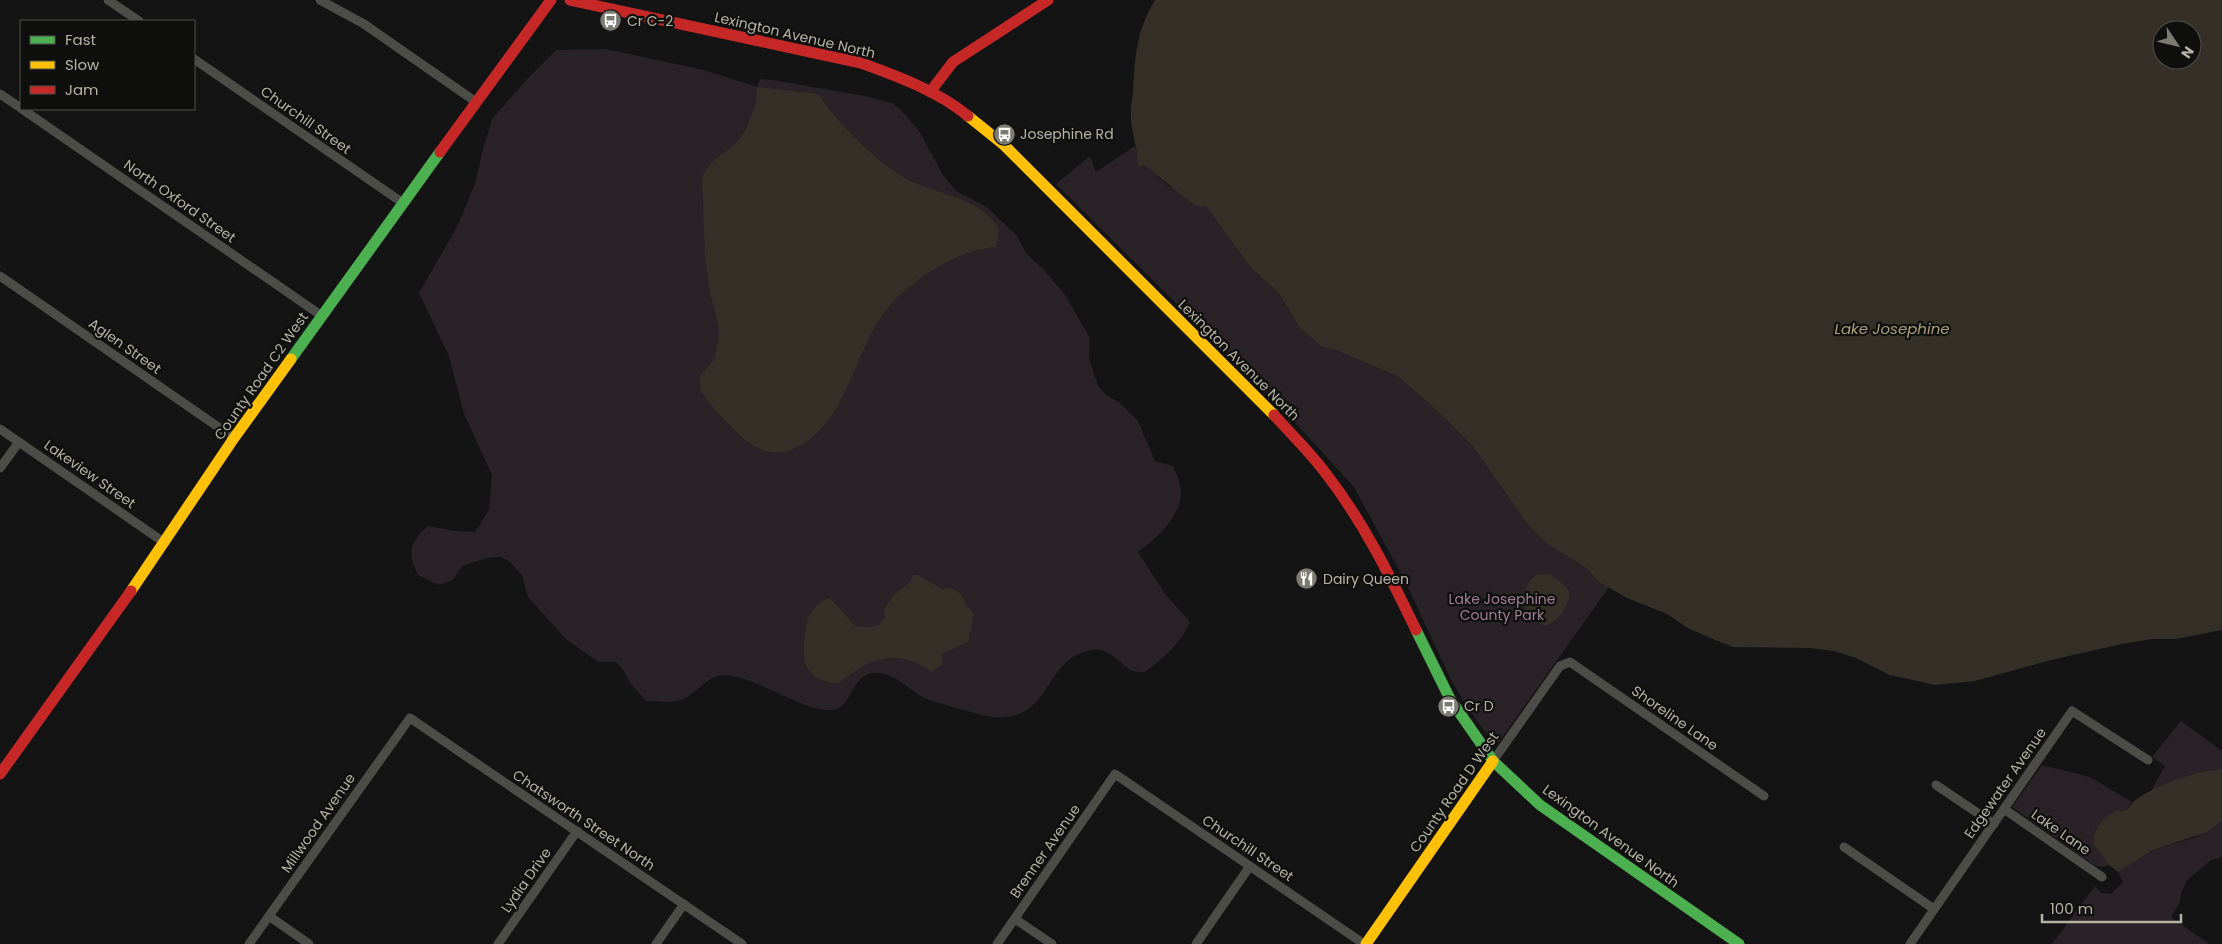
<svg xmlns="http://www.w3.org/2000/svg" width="2222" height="944" font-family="Poppins,sans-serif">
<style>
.green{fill:#292226}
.water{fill:#343028;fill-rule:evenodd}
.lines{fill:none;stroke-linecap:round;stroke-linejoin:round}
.street{stroke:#4c4c48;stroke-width:9}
.fast{stroke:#4caf50;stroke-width:11}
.slow{stroke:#ffc107;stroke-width:11}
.jam{stroke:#c62828;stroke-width:11}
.labels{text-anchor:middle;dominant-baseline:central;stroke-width:4.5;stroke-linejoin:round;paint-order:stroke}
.poi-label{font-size:14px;fill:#b4b3a5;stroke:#0f100e;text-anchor:start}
.street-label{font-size:14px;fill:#b4b3a5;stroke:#0f100e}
.park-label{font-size:14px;fill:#9e7e95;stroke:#0f100e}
.water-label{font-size:15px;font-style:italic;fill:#ad9e7e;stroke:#0f100e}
</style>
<rect width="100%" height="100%" fill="#141414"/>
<g class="green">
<path d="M606,49L704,70L757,87L760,79L773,80L865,96L892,103L900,109L919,131L943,175L956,191L987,207L1017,236L1026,253L1044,270L1066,296L1090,338L1089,358L1098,386L1106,395L1119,402L1138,421L1155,461L1173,466C1175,472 1179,478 1180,485C1186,513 1158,537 1138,552L1166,595L1190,622C1180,644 1164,658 1145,672C1140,672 1134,672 1130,670C1117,661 1109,647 1091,650C1044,660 1052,713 1006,717C1001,717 996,718 991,717C981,715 929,701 922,697C909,689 896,675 880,673C851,669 853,708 833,710C804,713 758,677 725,675C706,674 695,698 677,701C667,703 656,701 646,701L630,683L624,671L616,662H598L567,640L528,597L522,575L509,561L500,557L487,558L462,566L453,580L439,585L418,575C407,553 409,543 428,526L455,531L475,532L489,510L492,475L464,414L449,356L419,293L458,225L476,181L482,153L492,119L531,75L556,50Z"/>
<path d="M1135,146L1139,159L1144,165L1169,186L1206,206L1250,267L1278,292L1300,328L1322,347L1336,350L1397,376L1432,406L1472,445L1527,524L1547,544L1585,567L1599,582L1609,587L1499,742L1491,741L1464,702L1451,680L1406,583L1354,487L1280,406L1056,184L1090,156L1096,172Z"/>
<path d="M2181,721L2222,751V769L2191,775L2151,791L2165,766L2152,757Z"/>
<path d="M2042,765L2090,777L2132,802L2128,808L2111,814L2095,831L2109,865L2103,867L2094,865L2012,807Z"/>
<path d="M2222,821V857L2210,861L2187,880L2181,894L2180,902L2171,917L2209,944H2052L2095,886L2101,893L2111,894L2123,882L2118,872L2153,850L2196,837Z"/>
</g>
<g class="water">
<path d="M1155,0H2222V630L2176,639H2152L2122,644L2055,659L1975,681L1935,685L1890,675L1856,658L1834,651L1810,648L1733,647L1715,640L1688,628L1667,614L1627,598L1599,582L1585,567L1547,544L1527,524L1472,445L1432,406L1397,376L1336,350L1322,347L1300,328L1278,292L1250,267L1206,206H1196L1144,165L1139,167L1137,164C1140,155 1131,131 1131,119C1130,110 1132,101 1133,92C1135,57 1136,31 1155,0ZM2162,30H2192V60H2162Z"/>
<path d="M757,87L818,94C838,123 870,156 900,175C933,196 977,194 999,229L996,247C959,249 910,280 887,309C851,353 848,431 787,451C768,456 749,446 737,432C728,423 706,402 702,392C700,388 700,382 699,377L714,360L718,342L719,327L710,292L705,258L702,177L710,164L737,142L746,130L756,103Z"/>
<path d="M1549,574L1562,583L1570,592C1568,608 1560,619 1546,626C1529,620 1517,604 1527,587C1529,582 1532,577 1537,575C1541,574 1546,574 1549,574Z"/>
<path d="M913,575H918L942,589L951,588L960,593L966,605L974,614L968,642L941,654L943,663L932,672C896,647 870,658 839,683C827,683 815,680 808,669C801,659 804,626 810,615C814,607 821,600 830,598L855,626L870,627L879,625L885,617L884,610L892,597L911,581Z"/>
<path d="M2222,769V821L2207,832L2153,850L2118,872L2109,865L2094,844C2092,832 2104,815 2116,811C2119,810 2124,811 2127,809C2130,807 2132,803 2135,800C2161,783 2191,772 2222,769Z"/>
</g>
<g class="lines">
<g class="street">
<path d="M108,0L139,21"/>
<path d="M320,0L364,24L476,102"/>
<path d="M194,59L403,203"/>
<path d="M0,94L21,108"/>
<path d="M22,109L322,316"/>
<path d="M0,276L234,438"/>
<path d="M0,429L165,543"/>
<path d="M0,468L19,442"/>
<path d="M1493,761L1560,666L1570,662L1764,796"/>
<path d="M1936,785L1994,824"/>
<path d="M2004,809L2102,877"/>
<path d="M1844,847L1934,909"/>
<path d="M269,916L309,944"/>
<path d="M1015,919L1052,944"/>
<path d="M249,944L410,718L742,944"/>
<path d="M498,944L577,831"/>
<path d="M656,944L684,904"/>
<path d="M997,944L1115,774L1364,944"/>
<path d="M1196,944L1250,866"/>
<path d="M1910,944L2072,711L2148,760"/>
</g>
<g class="fast">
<path d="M291,359L440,152"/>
<path d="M1416,630L1450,699L1493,761L1540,805L1739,944"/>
</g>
<g class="slow">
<path d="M968,116L1004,145L1274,415"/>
<path d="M131,591L234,438L291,359"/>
<path d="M1366,944L1493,761"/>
</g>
<g class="jam">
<path d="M570,0L861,63C897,76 938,91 968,116"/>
<path d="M930,92L953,62L1048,0"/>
<path d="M440,152L551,0"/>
<path d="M1274,415C1291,434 1311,453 1327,475C1364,523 1390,576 1416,630"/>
<path d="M0,774L131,591"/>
</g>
</g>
<defs>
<symbol id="bus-disc" viewBox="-11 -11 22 22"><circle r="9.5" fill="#7c7b72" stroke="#0f100e"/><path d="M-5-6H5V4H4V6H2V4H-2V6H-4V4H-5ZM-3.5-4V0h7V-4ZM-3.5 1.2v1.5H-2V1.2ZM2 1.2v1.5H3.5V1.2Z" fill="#fff"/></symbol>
<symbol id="restaurant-disc" viewBox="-11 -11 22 22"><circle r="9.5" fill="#7c7b72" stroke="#0f100e"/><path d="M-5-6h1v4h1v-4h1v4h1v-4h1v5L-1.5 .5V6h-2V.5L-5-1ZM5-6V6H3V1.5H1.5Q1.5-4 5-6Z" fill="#fff"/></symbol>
</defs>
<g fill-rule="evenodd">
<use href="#bus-disc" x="598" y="8" width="25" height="25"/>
<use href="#bus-disc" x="992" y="122" width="25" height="25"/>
<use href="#restaurant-disc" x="1294" y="566" width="25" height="25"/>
<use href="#bus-disc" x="1436" y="694" width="25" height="25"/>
</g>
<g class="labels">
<g class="poi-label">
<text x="627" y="21">Cr C-2</text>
<text x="1020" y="134">Josephine Rd</text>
<text x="1323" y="579">Dairy Queen</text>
<text x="1464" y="706">Cr D</text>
</g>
<g class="street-label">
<text transform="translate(795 35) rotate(13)">Lexington Avenue North</text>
<text transform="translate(306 120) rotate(35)">Churchill Street</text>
<text transform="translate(180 201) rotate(35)">North Oxford Street</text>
<text transform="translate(125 346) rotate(35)">Aglen Street</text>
<text transform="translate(1239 360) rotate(45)">Lexington Avenue North</text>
<text transform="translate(261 376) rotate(-55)">County Road C2 West</text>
<text transform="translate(90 474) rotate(35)">Lakeview Street</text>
<text transform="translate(1675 718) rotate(35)">Shoreline Lane</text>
<text transform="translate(2005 783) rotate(-55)">Edgewater Avenue</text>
<text transform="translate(1454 792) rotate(-55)">County Road D West</text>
<text transform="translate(584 820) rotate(34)">Chatsworth Street North</text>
<text transform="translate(318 823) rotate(-55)">Millwood Avenue</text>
<text transform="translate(2061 832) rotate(35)">Lake Lane</text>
<text transform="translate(1611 836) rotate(36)">Lexington Avenue North</text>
<text transform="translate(1248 848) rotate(34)">Churchill Street</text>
<text transform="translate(1045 851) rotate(-55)">Brenner Avenue</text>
<text transform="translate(526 880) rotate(-55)">Lydia Drive</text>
</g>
<g class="park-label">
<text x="1502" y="599">Lake Josephine<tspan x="1502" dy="16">County Park</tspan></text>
</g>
<g class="water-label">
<text x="1892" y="328">Lake Josephine</text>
</g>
</g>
<rect x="20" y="20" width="175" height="90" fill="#0f100e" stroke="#51514a"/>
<rect x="30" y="36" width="25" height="8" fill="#4caf50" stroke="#51514a"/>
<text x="65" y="45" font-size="15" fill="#b4b3a5">Fast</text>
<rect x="30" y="61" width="25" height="8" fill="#ffc107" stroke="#51514a"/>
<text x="65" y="70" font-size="15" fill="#b4b3a5">Slow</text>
<rect x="30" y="86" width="25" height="8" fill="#c62828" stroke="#51514a"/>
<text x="65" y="95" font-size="15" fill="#b4b3a5">Jam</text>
<g transform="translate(2177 45) rotate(125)"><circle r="24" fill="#0f100e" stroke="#51514a"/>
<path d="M0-4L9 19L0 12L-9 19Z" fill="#7c7b72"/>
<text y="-8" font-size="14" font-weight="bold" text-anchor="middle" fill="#b4b3a5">N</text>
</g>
<path d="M2042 914v8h139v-8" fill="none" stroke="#b4b3a5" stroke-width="2.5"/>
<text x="2050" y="914" font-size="15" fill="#b4b3a5" stroke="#0f100e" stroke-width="4" paint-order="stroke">100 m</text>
</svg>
